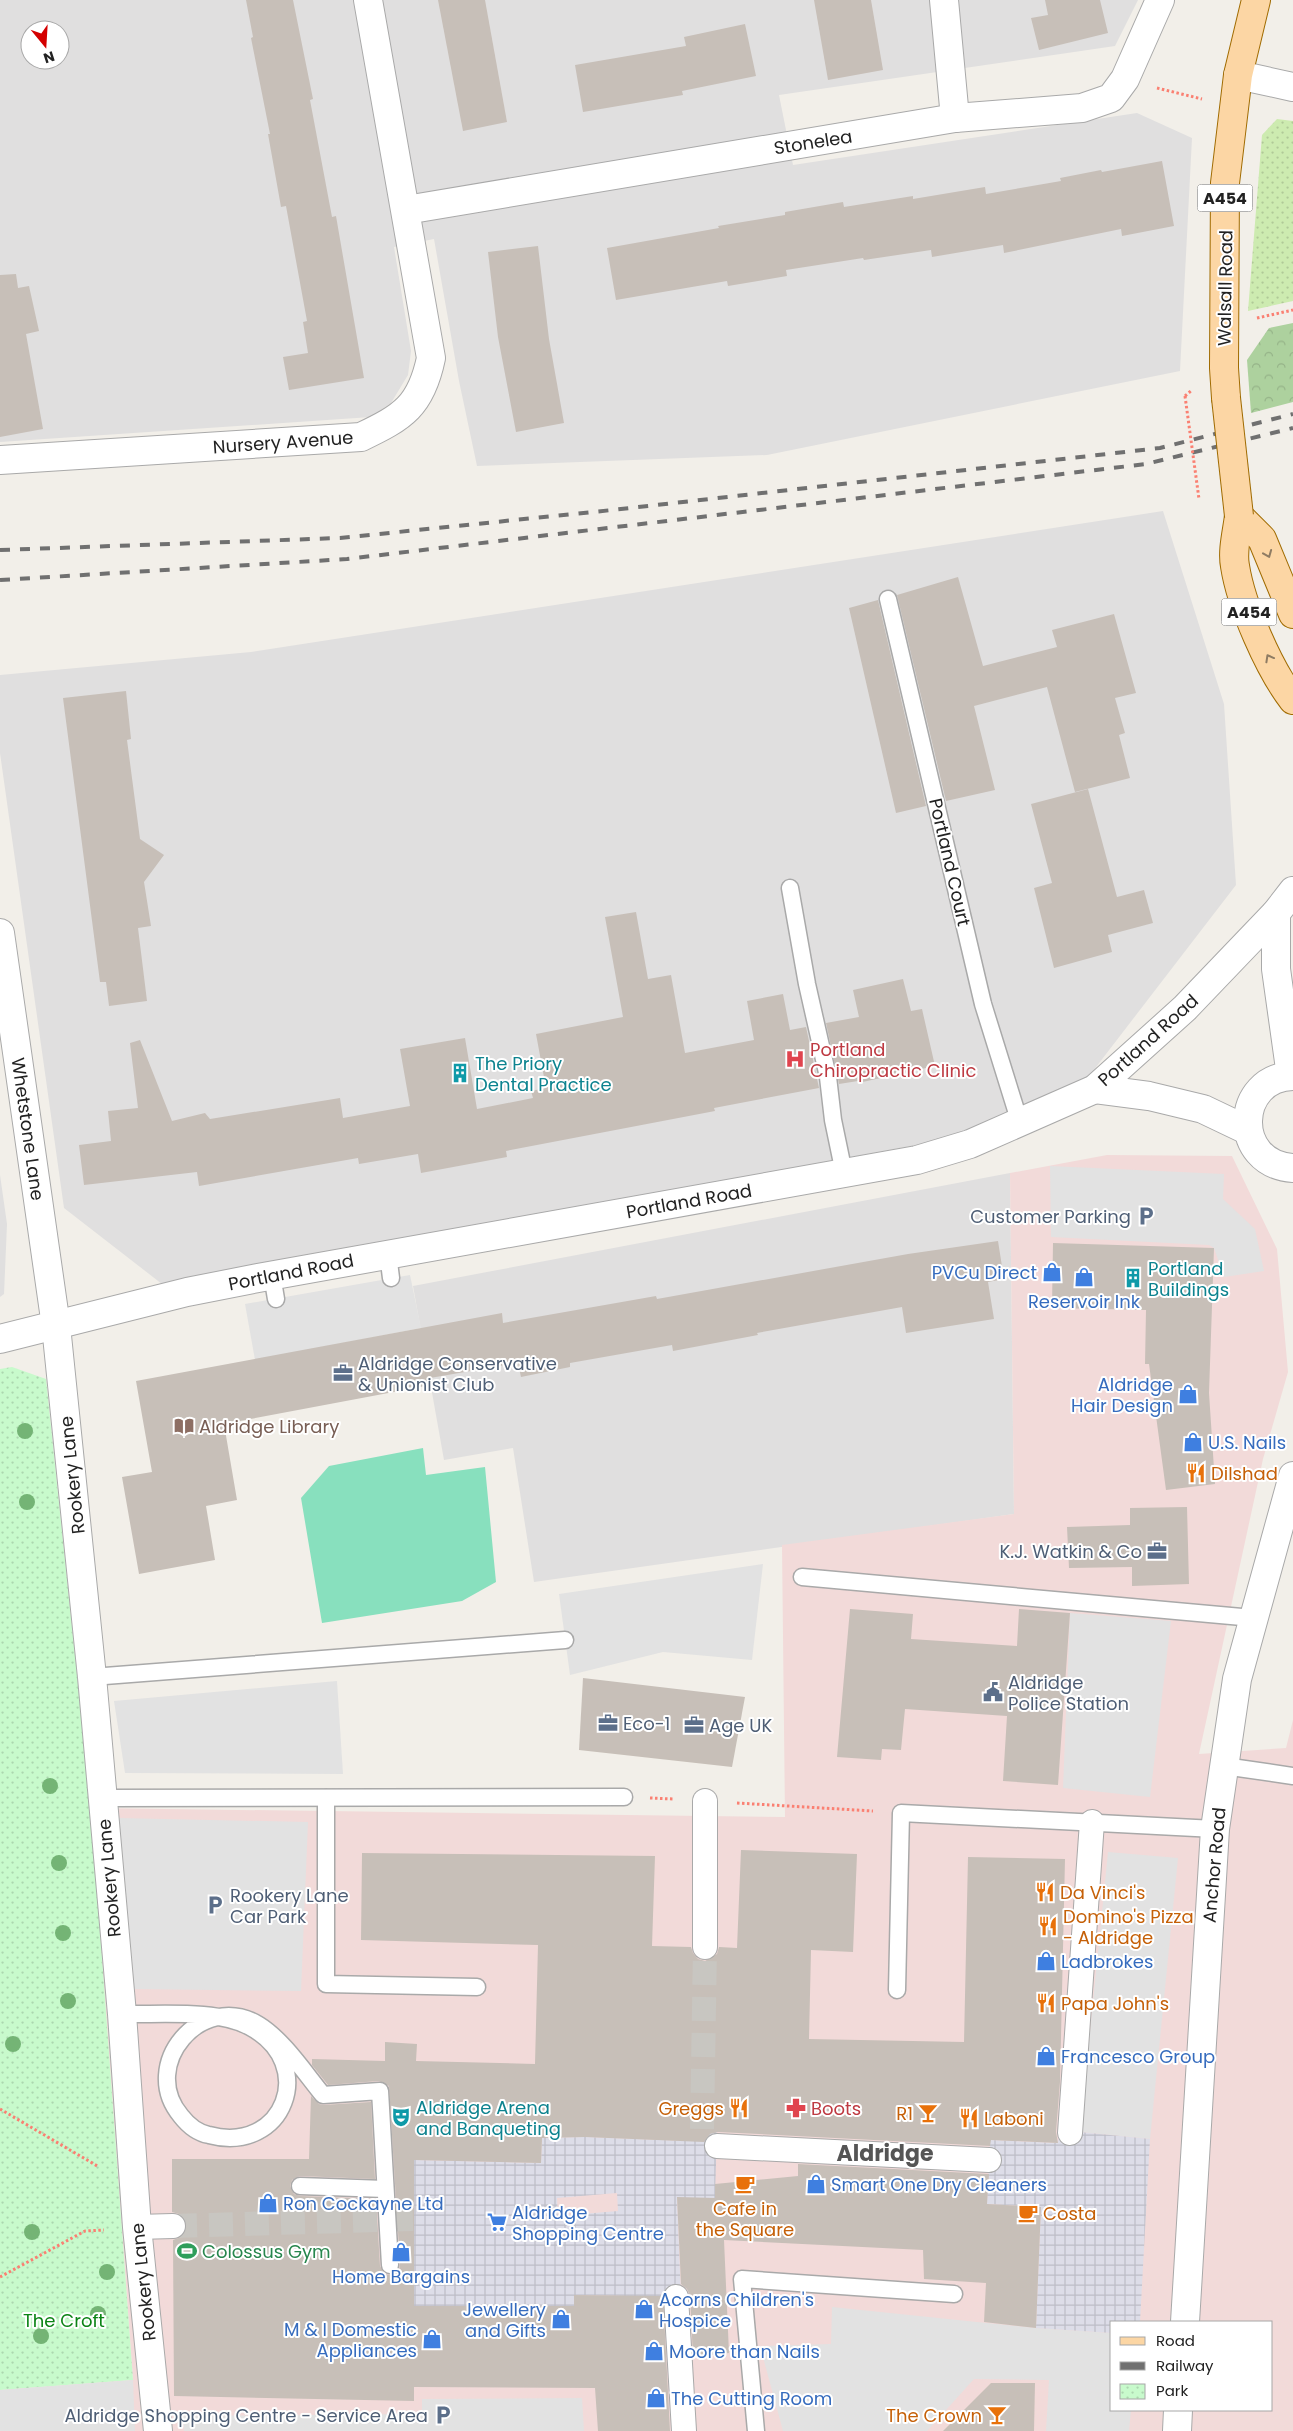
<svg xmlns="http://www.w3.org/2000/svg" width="1293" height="2431" font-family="Poppins,sans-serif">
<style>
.residential{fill:#e0dfdf;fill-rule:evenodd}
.commercial{fill:#f2dad9;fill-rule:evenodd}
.grass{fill:url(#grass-dots)}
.forest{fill:url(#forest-crowns)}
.park{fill:url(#park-dots)}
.pitch{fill:#88e0be}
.parking{fill:#e2e2e2}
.plaza{fill:url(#plaza-grid);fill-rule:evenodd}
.building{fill:#c7bfb8}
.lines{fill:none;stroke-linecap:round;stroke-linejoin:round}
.pedestrian-tunnel{stroke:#c8c6c1;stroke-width:24;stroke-dasharray:24 12;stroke-linecap:butt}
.service-casing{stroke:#a9a9a9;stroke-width:19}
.pedestrian-casing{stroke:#a9a9a9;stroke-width:26}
.minor-casing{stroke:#a9a9a9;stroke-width:30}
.primary-casing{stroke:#a06b00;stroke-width:30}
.path{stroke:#fa8072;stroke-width:3;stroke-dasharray:2.5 2.5;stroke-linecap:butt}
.service{stroke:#fff;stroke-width:16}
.pedestrian{stroke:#fff;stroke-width:24}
.minor{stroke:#fff;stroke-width:28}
.primary{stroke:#fcd6a4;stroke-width:28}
.rail{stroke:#707070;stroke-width:4;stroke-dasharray:10 10;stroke-linecap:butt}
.primary-bridge-casing{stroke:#a06b00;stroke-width:30;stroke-linecap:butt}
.path-bridge{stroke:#fa8072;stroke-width:3;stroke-dasharray:2.5 2.5;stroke-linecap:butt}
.primary-bridge{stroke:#fcd6a4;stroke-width:28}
.tree{fill:#74b475}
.oneway{stroke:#8f7c63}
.labels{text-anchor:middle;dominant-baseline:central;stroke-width:4;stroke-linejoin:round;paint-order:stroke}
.shield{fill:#fff;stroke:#646464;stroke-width:1}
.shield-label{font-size:16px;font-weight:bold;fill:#222}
.street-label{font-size:18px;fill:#222;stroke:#fff}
.health-label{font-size:18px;fill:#be3a42;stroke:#fff;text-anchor:start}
.culture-label{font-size:18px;fill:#0d838f;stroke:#fff;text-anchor:start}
.service-label{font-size:18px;fill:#4e5e75;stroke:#fff;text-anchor:start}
.shop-label{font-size:18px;fill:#366cbe;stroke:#fff;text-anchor:start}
.education-label{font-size:18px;fill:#785e54;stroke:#fff;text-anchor:start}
.food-label{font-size:18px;fill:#c56008;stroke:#fff;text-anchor:start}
.leisure-label{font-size:18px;fill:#27864d;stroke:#fff;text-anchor:start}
.park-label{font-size:18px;fill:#0c8416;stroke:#fff}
.district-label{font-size:22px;font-weight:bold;fill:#555;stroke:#fff}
</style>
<defs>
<pattern id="grass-dots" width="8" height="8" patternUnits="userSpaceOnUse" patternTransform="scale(1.25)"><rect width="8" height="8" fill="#cdebb0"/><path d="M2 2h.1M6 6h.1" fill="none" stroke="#b0c997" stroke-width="1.8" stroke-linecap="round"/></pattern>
<pattern id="forest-crowns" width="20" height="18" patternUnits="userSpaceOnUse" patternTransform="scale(1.25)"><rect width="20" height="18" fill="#add19e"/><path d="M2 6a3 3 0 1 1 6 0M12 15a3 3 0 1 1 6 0" fill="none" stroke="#95b388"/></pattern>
<pattern id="park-dots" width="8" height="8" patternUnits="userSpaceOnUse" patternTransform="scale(1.25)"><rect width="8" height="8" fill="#c8facc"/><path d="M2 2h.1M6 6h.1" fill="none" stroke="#acd6af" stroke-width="1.8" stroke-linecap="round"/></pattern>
<pattern id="plaza-grid" width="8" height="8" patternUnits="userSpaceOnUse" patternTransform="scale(1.25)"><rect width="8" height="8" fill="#dddde8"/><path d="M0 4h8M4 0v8" fill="none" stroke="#bdbdc7"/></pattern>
</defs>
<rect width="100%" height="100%" fill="#f2efe9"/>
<g class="residential">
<path d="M0,0H1138L1115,46L779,95L793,165L1137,113L1192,138L1180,371L767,455L477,466L459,381L434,239L394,247L411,351L408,375L391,403L371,417L0,442ZM30,30H60V60H30Z"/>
<path d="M1163,511L1224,704L1236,885L1083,1084L938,1141L162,1284L64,1208L0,753V675L251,652Z"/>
<path d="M1010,1173L1014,1514L534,1582L513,1448L444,1460L413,1286Z"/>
<path d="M0,1175L7,1224L4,1294L0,1297Z"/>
</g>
<path class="commercial" d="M1107,1155L1232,1156L1277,1249L1288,1372L1263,1459L1199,1754L1286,1748L1293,1720V2431H0V2390L133,2380L91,1808L785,1817L782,1545L1014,1514L1010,1173ZM1112,2322H1272V2410H1112Z"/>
<path class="grass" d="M1277,119L1293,121V301L1248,311L1262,135Z"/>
<path class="forest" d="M1293,323V402L1251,413L1247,360L1269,328Z"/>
<path class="park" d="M12,1367L46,1379L91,1808L133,2380L0,2390V1369Z"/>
<path class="pitch" d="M423,1448L426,1475L485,1467L496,1582L462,1601L322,1623L301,1498L329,1466Z"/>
<g class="parking">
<path d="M1050,1166L1224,1174L1223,1199L1255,1229L1264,1271L1224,1277L1214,1248L1209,1245L1051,1237Z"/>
<path d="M410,1275L421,1328L255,1360L245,1304Z"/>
<path d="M763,1564L752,1660L663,1652L570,1675L559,1594Z"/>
<path d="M1070,1613L1171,1621L1150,1797L1063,1788Z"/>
<path d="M337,1681L343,1774L125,1773L114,1701Z"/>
<path d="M118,1818L308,1822L301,1991L134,1989Z"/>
<path d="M1108,1852L1178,1858L1150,2139L1080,2132Z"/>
<path d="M832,2307L1036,2328L1112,2333V2410H1131L1129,2431H1046L1049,2380L974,2379L927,2431H783L760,2346L831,2344Z"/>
<path d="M133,2380L135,2431H0V2390Z"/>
<path d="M582,2398L584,2431H184L183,2416L422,2414V2399Z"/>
</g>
<g class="plaza">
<path d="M717,2129L715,2198H677L681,2297L575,2295L574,2306H414V2160L541,2163L542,2138L585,2137L686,2141ZM617,2193L618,2211L558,2216L557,2198Z"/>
<path d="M1080,2132L1150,2139L1140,2322H1112V2333L1036,2328L1041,2207L987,2204L990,2140L1058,2143L1059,2133Z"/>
</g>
<g class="building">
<path d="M246,0H293L313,99L310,100L332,217L336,216L364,378L289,390L283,357L308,353L303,322L307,321L286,206L281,207L268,134H270L251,38L253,37Z"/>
<path d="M438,0H485L507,122L463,131Z"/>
<path d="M814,0H871L883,70L828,80Z"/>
<path d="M1045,0H1100L1108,33L1039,50L1031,18L1048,15Z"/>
<path d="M745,24L756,76L682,91L683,95L583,112L575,65L686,46L684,37Z"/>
<path d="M1162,161L1174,226L1122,236L1121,229L1004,253L1003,245L932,257L931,250L864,260L863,258L786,270L787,276L728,286L727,281L616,300L607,248L719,228L718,226L785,215V212L843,202L844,207L913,196V199L985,187L986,194L1061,181L1060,178L1101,170L1102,172Z"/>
<path d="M538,246L549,339L564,423L516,432L498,337L488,252Z"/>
<path d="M16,274L18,288L29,286L39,331L26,334L43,429L0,437V275Z"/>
<path d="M958,577L983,666L1057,647L1052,630L1114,614L1136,693L1115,698L1125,733L1119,735L1130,778L1075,792L1047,687L974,706L995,790L946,801L897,595Z"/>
<path d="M878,600L926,806L896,813L849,608Z"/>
<path d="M126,691L131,739L127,740L140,839L164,855L144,882L151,926L138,928L147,1001L109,1006L106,982H100L63,698Z"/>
<path d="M1088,789L1117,897L1144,890L1153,923L1108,935L1112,952L1054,968L1034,888L1052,883L1031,804Z"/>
<path d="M636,912L648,979L671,975L685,1053L754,1040L747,1001L783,994L790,1030L806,1027L819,1088L714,1108L715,1111L506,1151L507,1157L421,1173L418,1154L359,1164L358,1158L199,1186L197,1172L84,1185L79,1145L111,1141L108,1111L138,1108L130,1043L140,1040L172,1121L205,1113L210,1119L340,1098L343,1118L410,1106L400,1049L465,1038L477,1109L533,1098L531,1091L546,1088L536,1034L623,1017L605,917Z"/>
<path d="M903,979L911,1011L922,1009L935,1066L858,1083V1081L839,1084L826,1023L859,1017L853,990Z"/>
<path d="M998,1241L1004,1279L988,1282L994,1319L906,1333L902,1307L757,1333L758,1335L673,1351L672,1345L570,1363V1367L521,1377L518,1363L430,1378L431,1385L224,1424L237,1500L206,1506L215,1560L139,1574L122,1477L152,1472L136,1381L502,1313L503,1323L656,1296L657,1299L908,1254Z"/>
<path d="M1053,1243L1214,1248L1209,1393L1215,1484L1166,1490L1149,1364H1145L1146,1310L1052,1308Z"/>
<path d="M1187,1507L1189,1584L1132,1586V1567L1069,1568L1067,1527L1130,1525V1508Z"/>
<path d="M850,1609L913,1614L911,1639L1017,1646L1019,1609L1070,1613L1058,1785L1003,1781L1007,1716L905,1709L901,1750L882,1749L881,1760L837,1757Z"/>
<path d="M583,1678L745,1697L732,1767L579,1750Z"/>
<path d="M741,1850L857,1854L853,1952L811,1950L809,2039L964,2042L968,1857L1065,1859L1060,2082L1056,2132L1058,2143L991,2140L990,2146L718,2132L710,2134L704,2142L585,2137L542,2138L541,2163L414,2160V2306H574V2295L663,2296L670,2431H598L595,2388L414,2387V2401L174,2396L173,2240L181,2237L187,2226L184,2218L179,2214L172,2212V2159H309L311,2096L319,2104L323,2105L371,2102L375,2179L300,2176L292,2180L290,2186L294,2194L300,2196L376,2199L380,2266L385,2274L391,2275L399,2270L400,2264L389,2086L379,2081L328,2085L312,2065V2059L385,2061V2042L417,2044L416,2061L535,2064L538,1945L361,1940L362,1853L655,1856L652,1946L691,1947L693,1953L698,1959L705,1961L717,1954L719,1947L737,1948Z"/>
<path d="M798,2164L989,2174L987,2204L1041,2207L1036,2328L984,2322L986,2283L924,2279L923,2250L724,2240L729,2353L693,2357L690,2296L687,2289L681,2284L677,2197L715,2198V2184L798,2176Z"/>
<path d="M991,2383H1035L1034,2431H943Z"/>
</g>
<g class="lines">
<g class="pedestrian-tunnel">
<path d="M702,2129L705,1947"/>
<path d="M173,2226L415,2219"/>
</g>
<defs>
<g id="service">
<path d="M888,599L983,1004L1020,1123"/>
<path d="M790,888L807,984L828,1077L833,1120L844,1173"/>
<path d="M388,1254L391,1278"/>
<path d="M272,1275L276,1299"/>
<path d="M802,1577L1253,1618"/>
<path d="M92,1677L565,1640"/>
<path d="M1224,1766L1293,1776"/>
<path d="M103,1798L624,1797"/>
<path d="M326,1798V1984L477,1987"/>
<path d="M897,1990L901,1813L1215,1829"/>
<path d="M122,2014C160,2015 217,2009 250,2027C319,2064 284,2155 209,2135C198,2133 188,2125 181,2116C138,2065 202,1990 259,2025C282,2039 305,2073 323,2095L380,2091L390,2265"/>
<path d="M300,2186L385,2189"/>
<path d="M756,2431L742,2279L954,2294"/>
</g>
<g id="pedestrian">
<path d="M705,1947V1801"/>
<path d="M1070,2133L1092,1822"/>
<path d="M717,2146L989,2160"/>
<path d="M137,2227L173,2226"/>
<path d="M676,2297L684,2431"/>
</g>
<g id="minor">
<path d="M944,0L955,118"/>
<path d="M1238,75L1293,87"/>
<path d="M406,210L955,118L1082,108L1111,98L1125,79L1160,0"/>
<path d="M0,460L361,437C403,417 421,406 431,358L368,0"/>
<path d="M1276,913V969L1291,1076"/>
<path d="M0,933L56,1326L92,1677L122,2014L137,2227L158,2431"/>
<path d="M1293,1076C1235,1077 1231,1164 1293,1168"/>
<path d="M1095,1089L1149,1096L1203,1109L1247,1130"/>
<path d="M0,1339L187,1292L258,1278L917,1160L970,1144L1095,1089L1185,1008L1276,913L1293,891"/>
<path d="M1185,2322L1215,1829L1237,1679L1293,1476"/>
<path d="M1177,2431L1178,2410"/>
</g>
<g id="primary">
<path d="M1226,398L1224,368L1225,183L1238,75L1256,0"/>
<path d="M1239,516C1237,532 1232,551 1235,566C1241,605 1269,669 1293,700"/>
<path d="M1239,516L1262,539L1293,614"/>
</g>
</defs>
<use href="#service" class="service-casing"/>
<use href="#pedestrian" class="pedestrian-casing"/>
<use href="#minor" class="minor-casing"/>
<use href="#primary" class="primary-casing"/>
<g class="path">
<path d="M1157,88L1202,99"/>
<path d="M1257,318L1293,310"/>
<path d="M1185,396L1192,390"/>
<path d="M650,1798L673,1799"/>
<path d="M737,1803L873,1811"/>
<path d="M0,2109L99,2167"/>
<path d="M0,2277L85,2231L104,2230"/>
</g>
<use href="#service" class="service"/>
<use href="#pedestrian" class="pedestrian"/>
<use href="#minor" class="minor"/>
<use href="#primary" class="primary"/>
<g class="rail">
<path d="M0,550L340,538L612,510L1160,448L1293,414"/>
<path d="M0,580L347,559L1146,464L1293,428"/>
</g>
<defs>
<path id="primary-bridge" d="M1226,398L1239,516"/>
</defs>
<use href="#primary-bridge" class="primary-bridge-casing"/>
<path class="path-bridge" d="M1185,396L1199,499"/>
<use href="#primary-bridge" class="primary-bridge"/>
</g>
<g class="tree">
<circle cx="25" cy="1431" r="8"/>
<circle cx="27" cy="1502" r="8"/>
<circle cx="50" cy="1786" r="8"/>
<circle cx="59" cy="1863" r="8"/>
<circle cx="63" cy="1933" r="8"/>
<circle cx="68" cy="2001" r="8"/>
<circle cx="13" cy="2044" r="8"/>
<circle cx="32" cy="2232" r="8"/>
<circle cx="107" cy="2272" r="8"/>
<circle cx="98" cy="2314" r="8"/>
<circle cx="41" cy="2336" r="8"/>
</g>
<defs><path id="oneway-chevron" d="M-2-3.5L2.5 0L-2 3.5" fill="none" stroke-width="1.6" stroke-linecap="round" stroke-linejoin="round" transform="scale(1.25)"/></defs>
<g class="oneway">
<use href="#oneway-chevron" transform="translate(1268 554) rotate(68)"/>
<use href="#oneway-chevron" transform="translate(1269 658) rotate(-119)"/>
</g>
<defs>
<symbol id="hospital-bare" viewBox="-9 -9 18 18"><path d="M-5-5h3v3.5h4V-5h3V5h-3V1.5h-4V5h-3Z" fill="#e0444e" stroke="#fff" stroke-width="2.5" paint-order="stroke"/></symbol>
<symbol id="building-bare" viewBox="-9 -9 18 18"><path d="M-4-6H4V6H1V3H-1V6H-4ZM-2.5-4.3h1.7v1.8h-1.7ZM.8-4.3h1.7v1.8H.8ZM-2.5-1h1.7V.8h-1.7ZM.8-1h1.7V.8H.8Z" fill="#0f9aa8" stroke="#fff" stroke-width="2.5" paint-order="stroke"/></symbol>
<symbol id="parking-bare" viewBox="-9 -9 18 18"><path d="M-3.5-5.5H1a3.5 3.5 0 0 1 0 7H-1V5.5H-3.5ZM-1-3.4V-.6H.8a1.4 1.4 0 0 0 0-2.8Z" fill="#5c6f8a" stroke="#fff" stroke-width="2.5" paint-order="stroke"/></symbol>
<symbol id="shop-bare" viewBox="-9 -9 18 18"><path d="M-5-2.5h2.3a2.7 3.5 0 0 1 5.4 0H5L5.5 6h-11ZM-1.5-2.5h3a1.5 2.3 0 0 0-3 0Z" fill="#3f7fe0" stroke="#fff" stroke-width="2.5" paint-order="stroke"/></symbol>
<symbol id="office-bare" viewBox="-9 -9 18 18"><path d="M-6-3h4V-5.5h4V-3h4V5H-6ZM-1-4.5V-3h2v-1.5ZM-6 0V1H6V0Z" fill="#5c6f8a" stroke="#fff" stroke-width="2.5" paint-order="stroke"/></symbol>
<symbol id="library-bare" viewBox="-9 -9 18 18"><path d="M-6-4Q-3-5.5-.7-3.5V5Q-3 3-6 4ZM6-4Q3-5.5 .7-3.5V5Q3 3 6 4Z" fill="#8d6e63" stroke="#fff" stroke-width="2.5" paint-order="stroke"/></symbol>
<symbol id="restaurant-bare" viewBox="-9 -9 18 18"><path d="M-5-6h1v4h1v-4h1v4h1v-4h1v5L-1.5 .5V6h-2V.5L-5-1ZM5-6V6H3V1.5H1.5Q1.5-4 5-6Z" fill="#e8710a" stroke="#fff" stroke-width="2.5" paint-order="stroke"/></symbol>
<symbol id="civic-bare" viewBox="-9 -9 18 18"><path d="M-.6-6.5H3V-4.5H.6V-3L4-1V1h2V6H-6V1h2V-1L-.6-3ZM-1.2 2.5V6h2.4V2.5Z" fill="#5c6f8a" stroke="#fff" stroke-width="2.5" paint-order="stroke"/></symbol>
<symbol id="pharmacy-bare" viewBox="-9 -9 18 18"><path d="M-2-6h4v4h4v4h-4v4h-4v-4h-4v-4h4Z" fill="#e0444e" stroke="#fff" stroke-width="2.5" paint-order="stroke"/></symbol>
<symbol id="bar-bare" viewBox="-9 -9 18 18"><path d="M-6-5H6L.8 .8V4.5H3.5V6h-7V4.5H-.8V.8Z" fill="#e8710a" stroke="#fff" stroke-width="2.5" paint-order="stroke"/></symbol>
<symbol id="theatre-bare" viewBox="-9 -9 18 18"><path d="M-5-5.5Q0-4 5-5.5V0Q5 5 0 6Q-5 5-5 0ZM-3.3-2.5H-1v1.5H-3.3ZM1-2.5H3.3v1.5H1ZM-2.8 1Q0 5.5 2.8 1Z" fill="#0f9aa8" stroke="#fff" stroke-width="2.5" paint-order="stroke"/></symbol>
<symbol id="cafe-bare" viewBox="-9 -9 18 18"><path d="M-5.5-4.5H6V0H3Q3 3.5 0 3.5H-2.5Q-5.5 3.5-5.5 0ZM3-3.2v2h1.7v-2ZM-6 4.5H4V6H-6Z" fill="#e8710a" stroke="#fff" stroke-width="2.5" paint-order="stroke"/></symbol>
<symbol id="supermarket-bare" viewBox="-9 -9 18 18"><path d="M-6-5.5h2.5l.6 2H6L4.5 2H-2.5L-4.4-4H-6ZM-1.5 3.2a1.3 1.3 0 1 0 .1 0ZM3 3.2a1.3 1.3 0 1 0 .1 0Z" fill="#3f7fe0" stroke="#fff" stroke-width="2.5" paint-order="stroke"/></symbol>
<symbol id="stadium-bare" viewBox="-9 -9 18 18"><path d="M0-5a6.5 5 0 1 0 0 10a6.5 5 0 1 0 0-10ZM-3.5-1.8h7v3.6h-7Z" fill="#2e9e5b" stroke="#fff" stroke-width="2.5" paint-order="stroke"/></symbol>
</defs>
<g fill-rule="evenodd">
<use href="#hospital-bare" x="781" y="1045" width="28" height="28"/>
<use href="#building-bare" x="446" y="1059" width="28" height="28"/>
<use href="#parking-bare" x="1132" y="1202" width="28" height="28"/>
<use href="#shop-bare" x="1038" y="1258" width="28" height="28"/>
<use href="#shop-bare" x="1070" y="1263" width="28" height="28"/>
<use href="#building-bare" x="1119" y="1264" width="28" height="28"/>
<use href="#office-bare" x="329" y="1359" width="28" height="28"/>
<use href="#shop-bare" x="1174" y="1380" width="28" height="28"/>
<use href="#library-bare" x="170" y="1412" width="28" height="28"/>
<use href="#shop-bare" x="1179" y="1428" width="28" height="28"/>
<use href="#restaurant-bare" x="1182" y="1459" width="28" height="28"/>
<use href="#office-bare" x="1143" y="1537" width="28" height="28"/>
<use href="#civic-bare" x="979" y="1678" width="28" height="28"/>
<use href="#office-bare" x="594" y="1709" width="28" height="28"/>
<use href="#office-bare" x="680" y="1711" width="28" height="28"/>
<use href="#restaurant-bare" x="1031" y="1878" width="28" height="28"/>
<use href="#parking-bare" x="201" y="1891" width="28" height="28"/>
<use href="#restaurant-bare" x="1034" y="1912" width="28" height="28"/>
<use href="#shop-bare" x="1032" y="1947" width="28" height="28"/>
<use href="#restaurant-bare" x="1032" y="1989" width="28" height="28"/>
<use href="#shop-bare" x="1032" y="2042" width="28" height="28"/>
<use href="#restaurant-bare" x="725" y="2094" width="28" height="28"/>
<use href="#pharmacy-bare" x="782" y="2094" width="28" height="28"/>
<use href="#bar-bare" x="914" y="2099" width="28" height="28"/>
<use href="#theatre-bare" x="387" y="2103" width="28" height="28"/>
<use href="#restaurant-bare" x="955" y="2104" width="28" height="28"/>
<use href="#cafe-bare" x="731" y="2170" width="28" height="28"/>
<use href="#shop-bare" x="802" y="2170" width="28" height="28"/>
<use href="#shop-bare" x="254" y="2189" width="28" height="28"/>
<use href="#cafe-bare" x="1014" y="2199" width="28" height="28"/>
<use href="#supermarket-bare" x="483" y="2208" width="28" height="28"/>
<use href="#stadium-bare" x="173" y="2237" width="28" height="28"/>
<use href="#shop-bare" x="387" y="2238" width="28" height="28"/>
<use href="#shop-bare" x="630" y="2295" width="28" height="28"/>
<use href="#shop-bare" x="547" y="2305" width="28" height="28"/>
<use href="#shop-bare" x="418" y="2325" width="28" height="28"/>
<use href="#shop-bare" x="640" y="2337" width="28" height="28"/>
<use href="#shop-bare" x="642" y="2384" width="28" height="28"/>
<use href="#parking-bare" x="429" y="2401" width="28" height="28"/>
<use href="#bar-bare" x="983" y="2401" width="28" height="28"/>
</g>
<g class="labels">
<g class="shield">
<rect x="1197.5" y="184.5" width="55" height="27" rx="4"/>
<rect x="1221.5" y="598.5" width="55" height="27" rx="4"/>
</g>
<g class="shield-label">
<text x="1225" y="198">A454</text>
<text x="1249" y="612">A454</text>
</g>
<g class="street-label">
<text transform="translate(813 142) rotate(-9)">Stonelea</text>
<text transform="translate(1225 288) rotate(-89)">Walsall Road</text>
<text transform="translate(283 442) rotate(-4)">Nursery Avenue</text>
<text transform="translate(950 862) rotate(77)">Portland Court</text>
<text transform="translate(1148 1040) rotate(-42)">Portland Road</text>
<text transform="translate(28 1129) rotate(82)">Whetstone Lane</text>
<text transform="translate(689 1201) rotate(-10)">Portland Road</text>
<text transform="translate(291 1272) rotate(-11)">Portland Road</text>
<text transform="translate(72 1475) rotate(-96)">Rookery Lane</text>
<text transform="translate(1214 1865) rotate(-85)">Anchor Road</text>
<text transform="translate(109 1878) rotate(-95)">Rookery Lane</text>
<text transform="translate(143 2282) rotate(-96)">Rookery Lane</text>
</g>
<g class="health-label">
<text x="810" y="1049">Portland<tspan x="810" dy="21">Chiropractic Clinic</tspan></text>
<text x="811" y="2108">Boots</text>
</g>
<g class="culture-label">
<text x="475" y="1063">The Priory<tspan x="475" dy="21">Dental Practice</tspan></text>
<text x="1148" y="1268">Portland<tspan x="1148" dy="21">Buildings</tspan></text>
<text x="416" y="2107">Aldridge Arena<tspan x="416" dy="21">and Banqueting</tspan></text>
</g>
<g class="service-label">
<text x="1131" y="1216" text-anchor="end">Customer Parking</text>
<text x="358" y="1363">Aldridge Conservative<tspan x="358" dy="21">&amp; Unionist Club</tspan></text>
<text x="1142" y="1551" text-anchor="end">K.J. Watkin &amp; Co</text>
<text x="1008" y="1682">Aldridge<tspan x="1008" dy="21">Police Station</tspan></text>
<text x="623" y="1723">Eco-1</text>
<text x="709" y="1725">Age UK</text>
<text x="230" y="1895">Rookery Lane<tspan x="230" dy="21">Car Park</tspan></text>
<text x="428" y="2415" text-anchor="end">Aldridge Shopping Centre - Service Area</text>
</g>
<g class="shop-label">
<text x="1037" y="1272" text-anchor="end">PVCu Direct</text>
<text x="1084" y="1301" text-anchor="middle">Reservoir Ink</text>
<text x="1173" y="1384" text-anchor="end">Aldridge<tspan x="1173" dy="21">Hair Design</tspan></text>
<text x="1208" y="1442">U.S. Nails</text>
<text x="1061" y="1961">Ladbrokes</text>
<text x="1061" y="2056">Francesco Group</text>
<text x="831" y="2184">Smart One Dry Cleaners</text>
<text x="283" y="2203">Ron Cockayne Ltd</text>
<text x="512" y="2212">Aldridge<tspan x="512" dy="21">Shopping Centre</tspan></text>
<text x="401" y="2276" text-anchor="middle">Home Bargains</text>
<text x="659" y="2299">Acorns Children's<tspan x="659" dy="21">Hospice</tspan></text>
<text x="546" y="2309" text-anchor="end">Jewellery<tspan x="546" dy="21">and Gifts</tspan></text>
<text x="417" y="2329" text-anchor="end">M &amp; I Domestic<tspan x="417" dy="21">Appliances</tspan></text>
<text x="669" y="2351">Moore than Nails</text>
<text x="671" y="2398">The Cutting Room</text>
</g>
<g class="education-label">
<text x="199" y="1426">Aldridge Library</text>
</g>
<g class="food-label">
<text x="1211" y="1473">Dilshad</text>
<text x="1060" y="1892">Da Vinci's</text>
<text x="1063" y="1916">Domino's Pizza<tspan x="1063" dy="21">- Aldridge</tspan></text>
<text x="1061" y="2003">Papa John's</text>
<text x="724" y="2108" text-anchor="end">Greggs</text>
<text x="913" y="2113" text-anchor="end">R1</text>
<text x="984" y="2118">Laboni</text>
<text x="745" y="2208" text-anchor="middle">Cafe in<tspan x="745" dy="21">the Square</tspan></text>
<text x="1043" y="2213">Costa</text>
<text x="982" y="2415" text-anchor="end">The Crown</text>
</g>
<g class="leisure-label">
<text x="202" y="2251">Colossus Gym</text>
</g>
<g class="park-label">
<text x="64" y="2320">The Croft</text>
</g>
<g class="district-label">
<text x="885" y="2153">Aldridge</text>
</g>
</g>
<rect x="1110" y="2321" width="162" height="90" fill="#ffffff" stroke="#a7a7a7"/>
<rect x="1120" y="2337" width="25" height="8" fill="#fcd6a4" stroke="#a7a7a7"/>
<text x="1156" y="2346" font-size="15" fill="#222222">Road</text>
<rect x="1120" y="2362" width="25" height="8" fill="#707070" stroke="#a7a7a7"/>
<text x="1156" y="2371" font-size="15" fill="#222222">Railway</text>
<rect x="1120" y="2384" width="25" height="15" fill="url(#park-dots)" stroke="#a7a7a7"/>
<text x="1156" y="2396" font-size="15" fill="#222222">Park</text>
<g transform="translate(45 45) rotate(162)"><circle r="24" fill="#ffffff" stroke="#a7a7a7"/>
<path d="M0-4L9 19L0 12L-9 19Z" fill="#d40000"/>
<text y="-8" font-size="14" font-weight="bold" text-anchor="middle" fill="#222222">N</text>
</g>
</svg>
